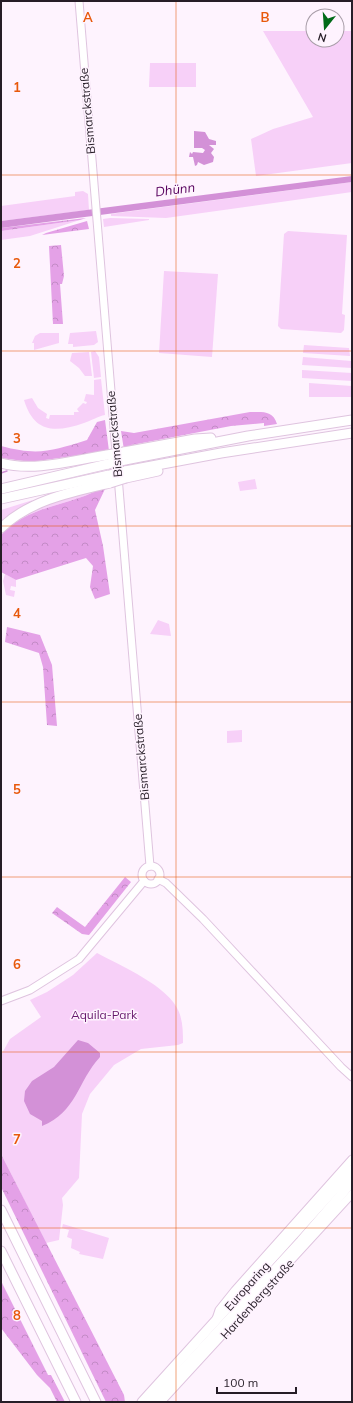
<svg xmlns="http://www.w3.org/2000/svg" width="353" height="1403" font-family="Mulish,sans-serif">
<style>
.green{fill:#f7d0f8}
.forest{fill:url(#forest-crowns)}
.water{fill:#d391d7}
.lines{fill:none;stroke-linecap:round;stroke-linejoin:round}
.stream{stroke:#d391d7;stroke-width:1.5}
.secondary-casing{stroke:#dfc4df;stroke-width:9}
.trunk-casing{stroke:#dfc4df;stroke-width:11}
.motorway-casing{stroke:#dfc4df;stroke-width:11}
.secondary{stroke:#fff;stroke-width:7}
.trunk{stroke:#fff;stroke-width:9}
.motorway{stroke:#fff;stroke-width:9}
.motorway-bridge-casing{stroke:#dfc4df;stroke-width:11;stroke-linecap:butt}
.motorway-bridge{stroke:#fff;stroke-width:9}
.grid{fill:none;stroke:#e8590c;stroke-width:1;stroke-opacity:0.55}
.labels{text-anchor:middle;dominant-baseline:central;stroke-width:3;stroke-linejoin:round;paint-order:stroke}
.street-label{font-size:12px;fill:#261d27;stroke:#fef3fe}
.park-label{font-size:12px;fill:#66176c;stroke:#fef3fe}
.water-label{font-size:13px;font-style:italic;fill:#57015d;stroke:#fef3fe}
.grid-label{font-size:13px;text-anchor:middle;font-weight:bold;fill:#e8590c;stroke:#fef3fe;stroke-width:3;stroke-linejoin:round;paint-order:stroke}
</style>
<defs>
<pattern id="forest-crowns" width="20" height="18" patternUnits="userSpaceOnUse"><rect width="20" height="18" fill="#e4a1e7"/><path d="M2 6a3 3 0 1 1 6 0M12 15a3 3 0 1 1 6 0" fill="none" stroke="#c38ac6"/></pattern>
</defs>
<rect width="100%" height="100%" fill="#fef3fe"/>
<g class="green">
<path d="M263,31H313V40H337V31H352V163L256,176L251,139L273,129L313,117Z"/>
<path d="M150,63H196V87H149Z"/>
<path d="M352,182V192L166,218L111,216V214L118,213Z"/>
<path d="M83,191L88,194L89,210L1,221V206L75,196V192Z"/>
<path d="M110,218L149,219V220L104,227L103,219Z"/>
<path d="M80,220L30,236L1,240V231Z"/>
<path d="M288,231L347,235L342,314L345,315L344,330L341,333L281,329L278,326L284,234Z"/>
<path d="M164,271L218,274L212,357L159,353Z"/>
<path d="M96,331L98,342L94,345L73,347V344H68L70,333Z"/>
<path d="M40,333H59V343L34,350V343H32L35,336Z"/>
<path d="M304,345L349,348L350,356L303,353Z"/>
<path d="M95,351L99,357L101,377L94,378L91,352Z"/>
<path d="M89,352L92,376H85L79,368L70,361L72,353Z"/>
<path d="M303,357L351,361L352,368L302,365Z"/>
<path d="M302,370L352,373V381L302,378Z"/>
<path d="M101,379L105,415C98,416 91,421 84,423C55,433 34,433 24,400L32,398L38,408L47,414L46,418L49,419L50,415H74V412H79L77,409L83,403L86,404L87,402L84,401L86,394L94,395V380Z"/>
<path d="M309,383L352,386L351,397H309Z"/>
<path d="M255,479L257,489L240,491L238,482Z"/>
<path d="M100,489C66,507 29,505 1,535V533C29,506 64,499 100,489Z"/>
<path d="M33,500L1,523V510Z"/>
<path d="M5,574L16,580V587L11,586L10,590L15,591L14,597L6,595L3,581Z"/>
<path d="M158,620L169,624L171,636L150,634Z"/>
<path d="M242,730V742L227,743V731Z"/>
<path d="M97,953C121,966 169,986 179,1012C183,1022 183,1033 183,1043L178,1045L141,1049L114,1065L90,1094L82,1114L79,1178L62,1198L63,1205L59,1240L46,1243L1,1154V1055L10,1039L41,1017L30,1000L47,992L73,975Z"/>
<path d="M63,1224L109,1238L103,1259L79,1254L80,1252L71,1248L72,1239L67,1237L69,1230L62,1228Z"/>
</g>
<g class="forest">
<path d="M86,218L80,220L1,231V228Z"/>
<path d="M87,221L89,229L42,235L46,233Z"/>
<path d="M61,245L64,276L62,284H60L63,324H53L49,246Z"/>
<path d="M250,412C262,412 273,410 277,424L264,426V423L231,426L137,444L131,445L132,448L124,450L121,431L134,433Z"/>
<path d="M105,420L109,451L31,462L1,458V446C38,456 52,451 87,440L97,422Z"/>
<path d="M100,489H105L95,510L103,546L110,594L95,599L90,587L93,566L86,558L16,580L1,572V535C29,505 66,507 100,489Z"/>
<path d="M7,627L40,635L52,665L57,726L47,725L43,667L39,653L5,642Z"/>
<path d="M125,877L131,882L89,935L82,934L52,913L57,907L85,927Z"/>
<path d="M1,1154L124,1395L125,1402H106L1,1187Z"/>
<path d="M1,1281L48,1375H51L65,1402H57L50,1388L37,1375L1,1328Z"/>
</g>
<g class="water">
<path d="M194,131L205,132L209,139L216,141V145H209L214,149L211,153L214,157L213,162L204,165L198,162L197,165L195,166L193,157H189L190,152L192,154L193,152L203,153L205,150L202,148H194Z"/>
<path d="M352,176V182L1,228V221Z"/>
<path d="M78,1040L88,1043L100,1053V1057C77,1082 77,1112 42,1126V1121L30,1114L24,1101L25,1091L32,1081L54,1067Z"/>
</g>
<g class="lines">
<path class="stream" d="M1,473L7,471"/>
<defs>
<g id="secondary">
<path d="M79,1L150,866"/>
<circle cx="151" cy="875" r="9"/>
<path d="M158,879L166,883L203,919L341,1067L352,1077"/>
<path d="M1,1001L30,990L79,959L144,881"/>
<path d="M216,1319L219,1310L235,1290L352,1159"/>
<path d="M161,1402L352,1194"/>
</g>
<g id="trunk">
<path d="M142,1402L352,1170"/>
<path d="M153,1402L301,1241L352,1182"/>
</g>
<g id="motorway">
<path d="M124,452L195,439L211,438"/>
<path d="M125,460L248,436L352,420"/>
<path d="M1,463C35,472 73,460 107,455"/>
<path d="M125,471L221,453L352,433"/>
<path d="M126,478L158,471"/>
<path d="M1,489L108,464"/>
<path d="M1,499L109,475"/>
<path d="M1,528C30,500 71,492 110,483"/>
<path d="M1,1210L96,1402"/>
<path d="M1,1251L76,1402"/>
</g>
</defs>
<use href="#secondary" class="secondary-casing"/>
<use href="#trunk" class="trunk-casing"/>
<use href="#motorway" class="motorway-casing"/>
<use href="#secondary" class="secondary"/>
<use href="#trunk" class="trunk"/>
<use href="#motorway" class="motorway"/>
<defs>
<g id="motorway-bridge">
<path d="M107,455L124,452"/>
<path d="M108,464L125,460"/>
<path d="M109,475L125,471"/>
<path d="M110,483L126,478"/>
</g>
</defs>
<use href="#motorway-bridge" class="motorway-bridge-casing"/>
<use href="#motorway-bridge" class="motorway-bridge"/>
</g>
<path class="grid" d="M176,1V1402M1,175H352M1,351H352M1,526H352M1,702H352M1,877H352M1,1052H352M1,1228H352"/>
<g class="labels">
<g class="street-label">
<text transform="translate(87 111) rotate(-95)">Bismarckstraße</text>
<text transform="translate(114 434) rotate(-95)">Bismarckstraße</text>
<text transform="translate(141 757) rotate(-95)">Bismarckstraße</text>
<text transform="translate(247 1286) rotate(-48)">Europaring</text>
<text transform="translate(257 1299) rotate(-48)">Hardenbergstraße</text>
</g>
<g class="park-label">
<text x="104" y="1014">Aquila-Park</text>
</g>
<g class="water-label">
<text transform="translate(175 189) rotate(-7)">Dhünn</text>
</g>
</g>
<g class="grid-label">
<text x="88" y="22">A</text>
<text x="265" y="22">B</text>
<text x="17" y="92">1</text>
<text x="17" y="268">2</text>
<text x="17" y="443">3</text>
<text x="17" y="618">4</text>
<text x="17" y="794">5</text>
<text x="17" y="969">6</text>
<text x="17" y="1144">7</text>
<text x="17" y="1320">8</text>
</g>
<rect width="353" height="1403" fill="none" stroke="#261d27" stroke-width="4"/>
<g transform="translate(325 28) rotate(197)"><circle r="19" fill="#fef3fe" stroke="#a89da8"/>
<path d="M0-3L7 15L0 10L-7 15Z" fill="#006a18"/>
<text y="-6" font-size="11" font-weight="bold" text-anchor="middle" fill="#261d27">N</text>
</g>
<path d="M217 1387v6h79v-6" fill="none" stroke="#261d27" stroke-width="2"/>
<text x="223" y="1387" font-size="12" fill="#261d27" stroke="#fef3fe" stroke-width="3" paint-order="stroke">100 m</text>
</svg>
